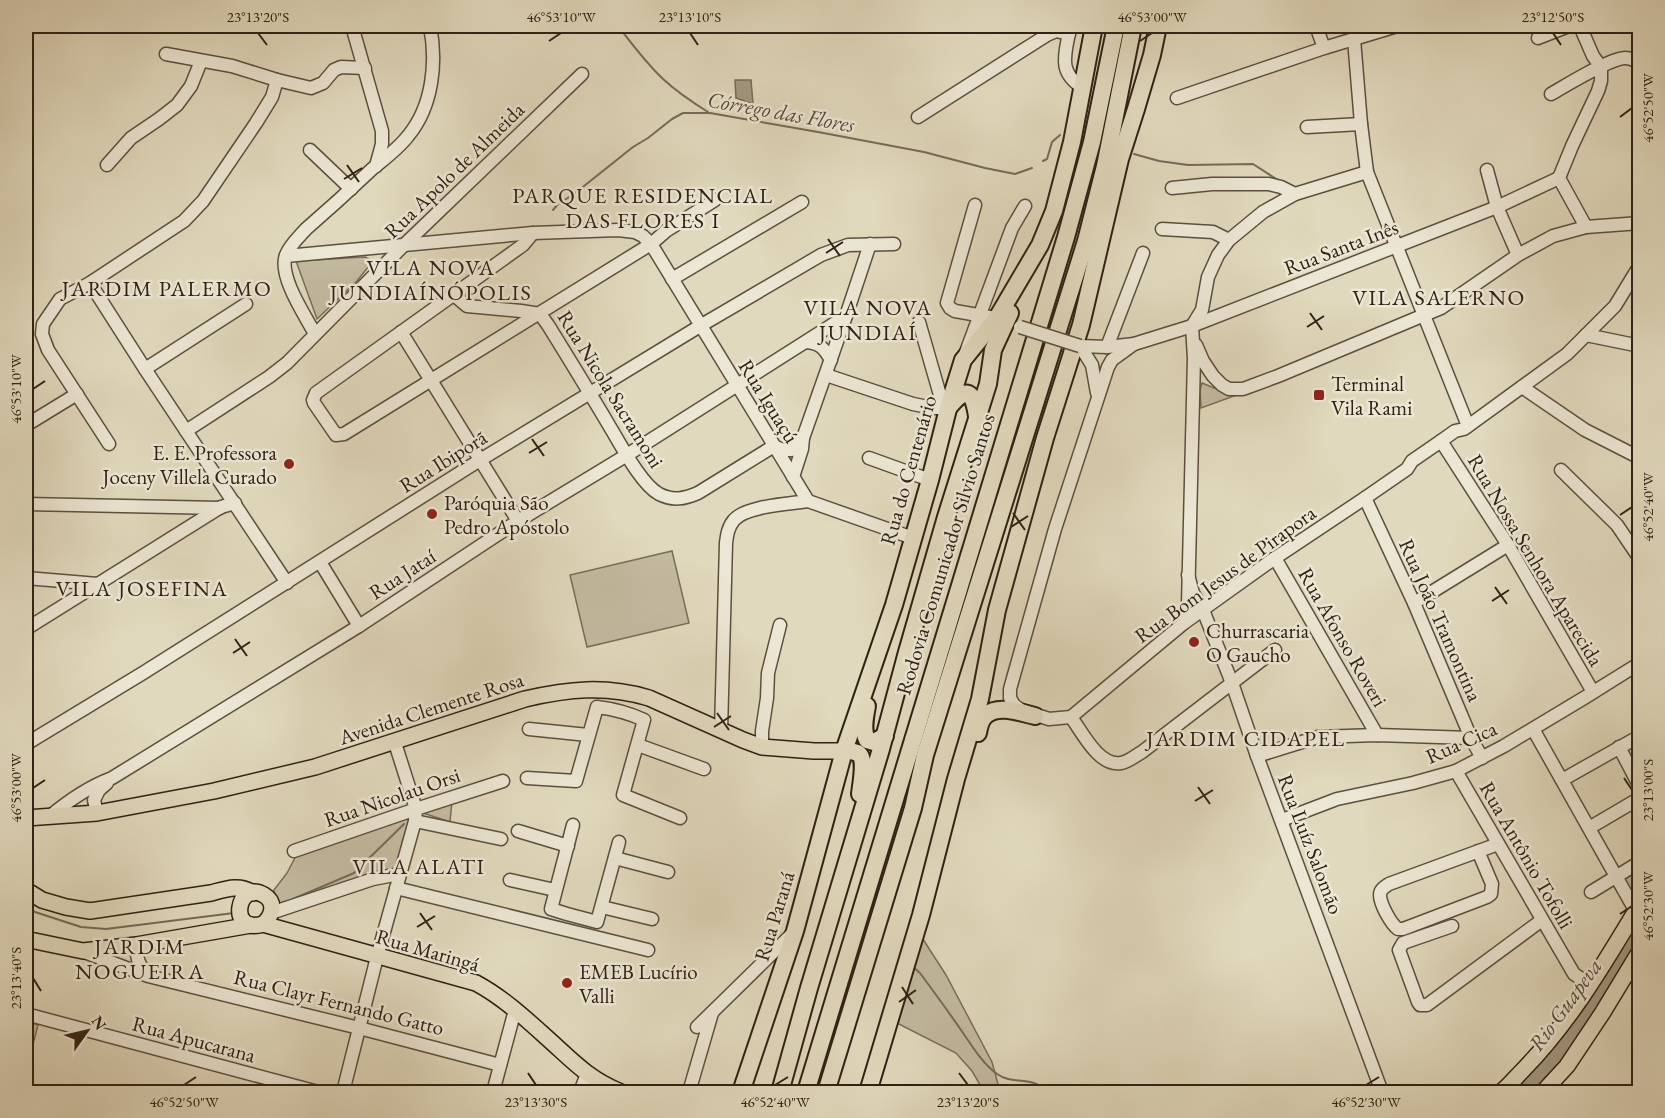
<svg xmlns="http://www.w3.org/2000/svg" width="1665" height="1118" font-family="'EB Garamond',serif">
<style>
.green{fill:#c3baa0;stroke:#796e5a;stroke-width:1.5}
.water{fill:#a49a84;stroke:#756a57;stroke-width:1.5}
.lines{fill:none;stroke-linecap:round;stroke-linejoin:round}
.stream{stroke:#756a57;stroke-width:2}
.river{stroke:#a49a84;stroke-width:14}
.minor-casing{stroke:#5c4f3e;stroke-width:15}
.major-casing{stroke:#2f2114;stroke-width:18}
.highway-casing{stroke:#2f2114;stroke-width:20}
.minor{stroke:#ece6d4;stroke-width:12}
.major{stroke:#e1d9bd;stroke-width:15}
.highway{stroke:#e1d9bd;stroke-width:16}
.minor-bridge-casing{stroke:#5c4f3e;stroke-width:15;stroke-linecap:butt}
.minor-bridge{stroke:#ece6d4;stroke-width:12}
.ticks{fill:none;stroke:#2f2114;stroke-width:2}
.poi-dot{fill:#8f2418;stroke:#ece6d4;stroke-width:2}
.labels{text-anchor:middle;dominant-baseline:central;stroke-width:5;stroke-linejoin:round;paint-order:stroke}
.street-label{font-size:21px;fill:#2f2114;stroke:#ece6d4}
.poi-label{font-size:21px;fill:#2f2114;stroke:#ece6d4;text-anchor:start}
.water-label{font-size:22px;font-style:italic;fill:#584b3b;stroke:#ece6d4}
.neighbourhood-label{font-size:22px;letter-spacing:1.5px;fill:#2f2114;stroke:#ece6d4}
.neatline{fill:none;stroke:#2f2114;stroke-width:2}
.ticks-label{font-size:15px;text-anchor:middle;fill:#2f2114}
</style>
<rect width="100%" height="100%" fill="#e1d9bd"/>
<filter id="stains"><feTurbulence type="fractalNoise" baseFrequency=".00333" numOctaves="4"/><feColorMatrix values="0 0 0 0 .2 0 0 0 0 .09 0 0 0 0 .02 0 0 0 .5 -.17"/></filter>
<radialGradient id="worn" r=".72"><stop offset=".6" stop-color="#630" stop-opacity="0"/><stop offset="1" stop-color="#630" stop-opacity=".3"/></radialGradient>
<g class="green">
<path d="M365,257L373,261L357,281L317,319L296,261Z"/>
<path d="M1202,383L1234,396L1201,408L1200,390Z"/>
<path d="M672,551L689,623L587,647L570,575Z"/>
<path d="M452,801L450,822L423,813L424,811Z"/>
<path d="M412,812L397,871L276,904L274,890L287,873L297,854Z"/>
<path d="M1639,869V891L1634,898L1622,879Z"/>
<path d="M919,933L946,975L992,1062L998,1084L999,1092H979V1083L972,1071L956,1053L897,1023Z"/>
<path d="M26,1021L38,1025L26,1072Z"/>
</g>
<path class="water" d="M735,80H751L753,104L736,98Z"/>
<g class="lines">
<g class="stream">
<path d="M618,26C632,44 646,63 663,79C677,92 692,102 708,112"/>
<path d="M1134,154L1159,161L1188,165L1253,164L1281,182"/>
<path d="M1043,161L1047,159L1052,142L1060,135"/>
<path d="M553,210L558,204L574,194L633,147L648,138L672,119L683,113H710L818,132L924,152L985,168L1015,174L1032,168"/>
<path d="M293,899L354,873L404,824"/>
<path d="M26,907L35,912L81,927L106,929L234,913"/>
<path d="M912,966L920,973C934,992 948,1011 961,1030C972,1046 982,1063 997,1074C1014,1086 1029,1074 1048,1092"/>
</g>
<path class="river" d="M1519,1092C1566,1055 1605,987 1640,936"/>
<defs>
<g id="minor">
<path d="M352,26L382,131V144L376,166"/>
<path d="M1316,26L1324,48"/>
<path d="M1580,26L1593,56L1601,67"/>
<path d="M1070,27C1066,53 1056,71 1083,88"/>
<path d="M1538,38L1569,26"/>
<path d="M1354,39L1361,124L1367,172L1468,426"/>
<path d="M166,54L232,66L277,80L311,88L323,83L334,70L341,67L365,68"/>
<path d="M1551,94C1565,86 1612,57 1626,58C1631,58 1635,61 1640,63"/>
<path d="M1177,98L1324,48L1397,26"/>
<path d="M918,117L1047,35L1056,31L1069,34"/>
<path d="M1307,127L1361,124"/>
<path d="M310,150L351,189"/>
<path d="M107,165L131,138L159,119L177,105L191,86L201,61"/>
<path d="M1487,170L1497,207L1518,255"/>
<path d="M1559,178L1572,146L1598,91L1601,81V67"/>
<path d="M1559,178L1586,227"/>
<path d="M1172,188L1212,184H1269L1281,187L1295,194"/>
<path d="M975,205L947,303L950,308L955,311L1001,319"/>
<path d="M1162,229L1213,232L1229,240"/>
<path d="M533,233L523,245L316,393L313,400L314,403L336,435L344,434L651,244L666,231L715,200"/>
<path d="M286,256L533,233L618,230L635,232L643,236L651,244L808,501L913,538"/>
<path d="M672,279L802,202"/>
<path d="M90,283L145,369L287,583"/>
<path d="M454,295L467,306L521,311L540,314L548,325C569,359 590,393 610,427C621,445 641,484 659,494C673,501 684,499 698,493L774,446L783,450H792L803,438"/>
<path d="M401,332L518,521"/>
<path d="M315,334C305,315 278,276 286,255C290,245 299,237 306,229C328,210 350,190 371,170C384,159 398,149 408,136C433,106 437,62 430,26"/>
<path d="M1586,335L1640,346"/>
<path d="M806,342C820,343 824,348 831,360"/>
<path d="M1134,344L1112,360L1108,367L1055,529L1010,689V698L1014,705L1021,710L1049,719L1071,717L1184,623L1275,558L1365,498L1407,469L1412,461L1441,441L1455,431L1464,429L1567,354L1615,306L1640,265"/>
<path d="M1196,345L1203,361L1213,376L1222,385L1229,389H1243L1278,376L1441,308L1518,255L1553,236L1586,227L1640,223"/>
<path d="M1080,346L1107,347L1134,344L1192,326L1497,207L1559,178"/>
<path d="M1080,346L1092,365L1097,393"/>
<path d="M1107,347L1143,253"/>
<path d="M966,352L1012,228L1025,206"/>
<path d="M145,369L246,304"/>
<path d="M826,375L913,404L933,408H949L940,395L919,322"/>
<path d="M1522,387L1585,430L1640,458"/>
<path d="M26,423L28,424L77,394"/>
<path d="M186,431L269,377L287,363L404,245L582,74"/>
<path d="M1441,441L1508,545L1593,692"/>
<path d="M109,444L48,350L42,334L43,324L60,299L90,283L184,221L203,201L256,123L272,97L277,80"/>
<path d="M869,458L930,480"/>
<path d="M1561,470L1617,525L1640,559"/>
<path d="M793,477L802,449L803,438L846,316L870,244"/>
<path d="M1365,498L1414,603L1471,738L1482,758"/>
<path d="M26,504L220,508"/>
<path d="M1275,558L1377,735"/>
<path d="M320,562L359,626"/>
<path d="M1188,575L1193,593L1203,610L1232,683L1257,756L1382,1092"/>
<path d="M26,578L98,584"/>
<path d="M1414,603L1508,545"/>
<path d="M1184,623L1188,605L1194,358L1192,326L1202,310L1208,277L1218,255L1229,240L1263,212L1295,194L1367,172"/>
<path d="M26,629L221,507L235,503"/>
<path d="M1071,717C1082,732 1099,767 1121,763C1128,762 1135,756 1142,752L1275,650"/>
<path d="M529,729L588,735"/>
<path d="M1533,729L1635,910"/>
<path d="M721,731L726,543C727,535 728,527 734,520C746,506 789,504 808,501"/>
<path d="M26,744L143,673L480,460L700,326L821,255L848,245L894,244"/>
<path d="M638,745L704,769"/>
<path d="M762,747V731L767,698L768,673L780,625"/>
<path d="M1619,747L1640,787"/>
<path d="M1257,756L1318,737L1377,735L1471,738"/>
<path d="M1456,771L1574,974L1589,984"/>
<path d="M527,778L576,781L597,707C614,709 629,713 644,720L623,795L680,818"/>
<path d="M1562,780L1640,736"/>
<path d="M97,813L94,800L99,790L107,783"/>
<path d="M49,817C68,801 88,787 112,778L359,626L518,521L627,455L846,316"/>
<path d="M1282,820L1337,799L1413,783L1456,771L1504,746L1584,698L1640,663"/>
<path d="M415,821L501,839"/>
<path d="M573,825L551,909L567,914L597,922L619,842"/>
<path d="M1589,828L1640,798"/>
<path d="M518,831L568,846"/>
<path d="M294,851L416,809L503,781"/>
<path d="M1478,851L1492,884L1491,894L1487,897L1403,929H1398C1391,924 1380,904 1380,895C1380,889 1385,887 1389,884L1498,844"/>
<path d="M615,858L668,872"/>
<path d="M510,880L555,890"/>
<path d="M396,888L648,950"/>
<path d="M1591,892L1640,862"/>
<path d="M602,907L652,919"/>
<path d="M271,913L373,879L399,874"/>
<path d="M1452,926L1403,943L1399,950L1418,1002L1420,1005H1427L1542,920"/>
<path d="M136,945C137,958 138,965 147,975"/>
<path d="M84,952L148,976L359,1028L500,1065"/>
<path d="M26,1014L318,1092"/>
<path d="M697,1027L792,934"/>
<path d="M343,1092L377,957L415,821L416,809L395,743"/>
<path d="M493,1092L515,1010"/>
<path d="M580,1092L587,1074"/>
<path d="M689,1092L712,1013"/>
</g>
<g id="major">
<path d="M26,818L97,813L214,791L315,767L525,699C568,689 606,685 649,698L743,740L762,747L814,751H844"/>
<path d="M26,890L42,900L66,907L90,911L211,893C226,889 239,884 253,893"/>
<path d="M263,924C273,916 276,902 264,895C237,879 227,935 263,924L476,983C502,997 524,1017 546,1037C572,1060 588,1079 621,1092"/>
<path d="M26,937L30,940L83,951L136,945L251,925"/>
<path d="M1501,1092C1509,1086 1516,1077 1523,1070C1571,1021 1605,962 1640,904"/>
<path d="M1543,1092L1567,1066L1603,1012L1640,951"/>
</g>
<g id="highway">
<path d="M949,407C967,385 973,391 977,416"/>
<path d="M867,706C865,717 862,730 867,740L874,742L885,736"/>
<path d="M978,733C979,727 981,719 986,715C999,704 1021,713 1035,716"/>
<path d="M844,751C849,751 855,751 859,754C866,760 861,785 860,794"/>
<path d="M741,1092L795,931L844,751L894,605L930,480L949,405L963,360L997,318L1040,245L1054,211L1072,142L1094,26"/>
<path d="M780,1092L809,988L881,749L907,652L946,517L988,384L993,350L1010,313"/>
<path d="M806,1092L1066,237L1092,142L1116,26"/>
<path d="M826,1092L913,808L925,755L1086,241L1105,166L1133,26"/>
<path d="M868,1092L921,915L956,779L980,699L997,610L1045,438L1081,325L1120,159L1136,109L1152,55L1158,26"/>
</g>
</defs>
<use href="#minor" class="minor-casing"/>
<use href="#major" class="major-casing"/>
<use href="#highway" class="highway-casing"/>
<use href="#minor" class="minor"/>
<use href="#major" class="major"/>
<use href="#highway" class="highway"/>
<defs>
<path id="minor-bridge" d="M1020,327L1080,346"/>
</defs>
<use href="#minor-bridge" class="minor-bridge-casing"/>
<use href="#minor-bridge" class="minor-bridge"/>
</g>
<path class="ticks" d="M258,33L267,45M690,33L698,45M1553,33L1561,45M549,41L561,33M1140,41L1152,33M1620,117L1632,108M347,165L359,182M344,179L362,168M828,239L840,256M826,253L843,242M1310,313L1322,330M1307,327L1324,316M33,389L45,381M532,439L544,456M529,453L547,442M1013,513L1025,530M1620,515L1632,507M1011,527L1028,516M1495,587L1507,604M1492,601L1509,590M235,639L247,656M233,653L250,642M717,713L729,730M714,727L731,716M1624,778L1632,790M1198,787L1210,804M33,788L45,780M1195,801L1213,790M420,913L432,930M1620,914L1632,906M417,927L435,916M33,978L41,991M902,987L913,1004M899,1002L916,990M528,1073L536,1085M959,1073L968,1085M184,1085L196,1077M775,1085L788,1077M1366,1085L1379,1077"/>
<g class="poi-dot">
<rect x="1313" y="389" width="12" height="12" rx="3"/>
<circle cx="289" cy="464" r="6"/>
<circle cx="432" cy="514" r="6"/>
<circle cx="1194" cy="642" r="6"/>
<circle cx="567" cy="983" r="6"/>
</g>
<g class="labels">
<g class="street-label">
<text transform="translate(454 170) rotate(-44)">Rua Apolo de Almeida</text>
<text transform="translate(1341 247) rotate(-21)">Rua Santa Inês</text>
<text transform="translate(611 389) rotate(58)">Rua Nicola Sacramoni</text>
<text transform="translate(769 401) rotate(58)">Rua Iguaçú</text>
<text transform="translate(443 461) rotate(-32)">Rua Ibiporã</text>
<text transform="translate(908 470) rotate(-74)">Rua do Centenário</text>
<text transform="translate(945 554) rotate(-73)">Rodovia Comunicador Silvio Santos</text>
<text transform="translate(1536 560) rotate(59)">Rua Nossa Senhora Aparecida</text>
<text transform="translate(402 574) rotate(-33)">Rua Jataí</text>
<text transform="translate(1225 574) rotate(-36)">Rua Bom Jesus de Pirapora</text>
<text transform="translate(1441 620) rotate(66)">Rua João Tramontina</text>
<text transform="translate(1343 637) rotate(60)">Rua Afonso Roveri</text>
<text transform="translate(431 708) rotate(-18)">Avenida Clemente Rosa</text>
<text transform="translate(1461 742) rotate(-24)">Rua Cica</text>
<text transform="translate(392 797) rotate(-19)">Rua Nicolau Orsi</text>
<text transform="translate(1311 844) rotate(69)">Rua Luíz Salomão</text>
<text transform="translate(1527 855) rotate(60)">Rua Antônio Tofolli</text>
<text transform="translate(774 916) rotate(-73)">Rua Paraná</text>
<text transform="translate(428 950) rotate(16)">Rua Maringá</text>
<text transform="translate(339 1002) rotate(14)">Rua Clayr Fernando Gatto</text>
<text transform="translate(194 1039) rotate(15)">Rua Apucarana</text>
</g>
<g class="poi-label">
<text x="1331" y="383">Terminal<tspan x="1331" dy="24">Vila Rami</tspan></text>
<text x="277" y="452" text-anchor="end">E. E. Professora<tspan x="277" dy="24">Joceny Villela Curado</tspan></text>
<text x="444" y="502">Paróquia São<tspan x="444" dy="24">Pedro Apóstolo</tspan></text>
<text x="1206" y="630">Churrascaria<tspan x="1206" dy="24">O Gaucho</tspan></text>
<text x="579" y="971">EMEB Lucírio<tspan x="579" dy="24">Valli</tspan></text>
</g>
<g class="water-label">
<text transform="translate(781 112) rotate(10)">Córrego das Flores</text>
<text transform="translate(1565 1005) rotate(-54)">Rio Guapeva</text>
</g>
<g class="neighbourhood-label">
<text x="643" y="195">PARQUE RESIDENCIAL<tspan x="643" dy="25">DAS FLORES I</tspan></text>
<text x="431" y="267">VILA NOVA<tspan x="431" dy="25">JUNDIAÍNÓPOLIS</tspan></text>
<text x="167" y="288">JARDIM PALERMO</text>
<text x="1439" y="297">VILA SALERNO</text>
<text x="868" y="307">VILA NOVA<tspan x="868" dy="25">JUNDIAÍ</tspan></text>
<text x="142" y="588">VILA JOSEFINA</text>
<text x="1246" y="738">JARDIM CIDAPEL</text>
<text x="419" y="866">VILA ALATI</text>
<text x="140" y="946">JARDIM<tspan x="140" dy="25">NOGUEIRA</tspan></text>
</g>
</g>
<rect width="1665" height="1118" fill="none" stroke="#e1d9bd" stroke-width="66"/>
<g transform="translate(87 1031) rotate(56)" stroke="#ece6d4" stroke-width="4.5" paint-order="stroke">
<path d="M0-4.5L10 22L0 15L-10 22Z" fill="#2f2114"/>
<text y="-9" font-size="16" font-weight="bold" text-anchor="middle" fill="#2f2114">N</text>
</g>
<rect x="33" y="33" width="1599" height="1052" class="neatline"/>
<g class="ticks-label">
<text x="258" y="22">23°13'20"S</text>
<text x="561" y="22">46°53'10"W</text>
<text x="690" y="22">23°13'10"S</text>
<text x="1152" y="22">46°53'00"W</text>
<text x="1553" y="22">23°12'50"S</text>
<text transform="translate(1648 108) rotate(-90)" y="5">46°52'50"W</text>
<text transform="translate(16 389) rotate(-90)" y="5">46°53'10"W</text>
<text transform="translate(1648 507) rotate(-90)" y="5">46°52'40"W</text>
<text transform="translate(16 788) rotate(-90)" y="5">46°53'00"W</text>
<text transform="translate(1648 790) rotate(-90)" y="5">23°13'00"S</text>
<text transform="translate(1648 906) rotate(-90)" y="5">46°52'30"W</text>
<text transform="translate(16 978) rotate(-90)" y="5">23°13'40"S</text>
<text x="184" y="1107">46°52'50"W</text>
<text x="536" y="1107">23°13'30"S</text>
<text x="775" y="1107">46°52'40"W</text>
<text x="968" y="1107">23°13'20"S</text>
<text x="1366" y="1107">46°52'30"W</text>
</g>
<rect width="100%" height="100%" filter="url(#stains)"/>
<rect width="100%" height="100%" fill="url(#worn)"/>
</svg>
